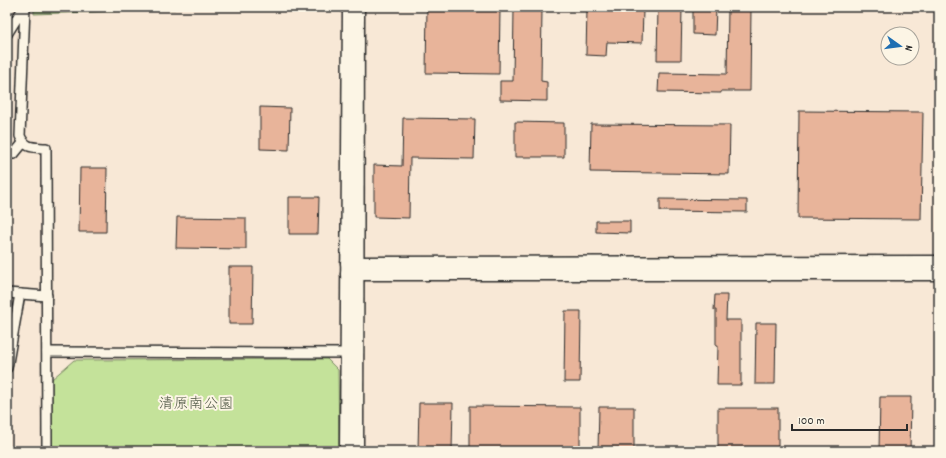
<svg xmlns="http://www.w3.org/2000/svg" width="946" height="458" font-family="Dekko,'Klee One',sans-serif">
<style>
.green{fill:#c4e29a;stroke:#788662}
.building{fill:#e8b49a;stroke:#2b2b2b}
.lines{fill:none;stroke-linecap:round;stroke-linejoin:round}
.minor-casing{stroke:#2b2b2b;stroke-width:12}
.tertiary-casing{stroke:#2b2b2b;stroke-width:15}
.minor{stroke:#fcf5e5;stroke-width:9}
.tertiary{stroke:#fcf5e5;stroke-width:12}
.labels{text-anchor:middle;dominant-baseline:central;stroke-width:4;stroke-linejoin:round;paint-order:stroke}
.park-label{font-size:15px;fill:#515947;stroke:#fcf5e5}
</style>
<rect width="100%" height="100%" fill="#f8e8d6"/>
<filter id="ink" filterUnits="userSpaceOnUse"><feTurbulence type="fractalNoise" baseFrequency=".025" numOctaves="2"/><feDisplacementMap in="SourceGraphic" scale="8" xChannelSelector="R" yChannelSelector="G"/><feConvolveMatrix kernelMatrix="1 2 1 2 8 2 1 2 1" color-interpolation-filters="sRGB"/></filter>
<g filter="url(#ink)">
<g class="green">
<path d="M34,7H177L175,9L34,14Z"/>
<path d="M327,359L338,370L339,451H52V379L74,360Z"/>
</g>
<g class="building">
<path d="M427,7L500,8L499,74L426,73Z"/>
<path d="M658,7H682L681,60H657Z"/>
<path d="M693,7H716L715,35L693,34Z"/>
<path d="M728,8H751L750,91H721V93L658,92L659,73L727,74Z"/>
<path d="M514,9H542L541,81L547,82V101L500,100V81H513Z"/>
<path d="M587,9L643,10L642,43L607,42L606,56L586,55Z"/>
<path d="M260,107L290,108L289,150L260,149Z"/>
<path d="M799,111L923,112L921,219L798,218Z"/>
<path d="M403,118L475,119L474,159L410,158L409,218L374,217V165L402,166Z"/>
<path d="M515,122L564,123V157H515Z"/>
<path d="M591,124L730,125L729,174L590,172Z"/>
<path d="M80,168H107L106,232H79Z"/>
<path d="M289,197H319L318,234H289Z"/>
<path d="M660,199L747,200V212L660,211Z"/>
<path d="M177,217L246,218V249L176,248Z"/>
<path d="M596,221H630V233L596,232Z"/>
<path d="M229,267H253L252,324H229Z"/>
<path d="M715,295H727L726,320H741V385H717L718,346H716V310H714Z"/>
<path d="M565,311H581L580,382H564Z"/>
<path d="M756,323H776L775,384H755Z"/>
<path d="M880,397H911L910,451H879Z"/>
<path d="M419,403H453L452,451H418Z"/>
<path d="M470,406L580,407V451H470Z"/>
<path d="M599,407H634V450H598Z"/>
<rect x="718" y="408" width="60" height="43"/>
</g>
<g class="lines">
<defs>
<g id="minor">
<path d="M25,7L20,136C26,149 33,147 46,148L47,451"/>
<path d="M7,34L24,7"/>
<path d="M7,153L14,154L23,143"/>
<path d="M7,293L47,296"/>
<path d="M47,352L352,353"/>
<path d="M7,368L20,294"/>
</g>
<g id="tertiary">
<path d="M347,263L939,262"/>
<path d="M347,274H939"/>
<path d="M346,451L349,7"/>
<path d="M357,451L358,7"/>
</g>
</defs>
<use href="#minor" class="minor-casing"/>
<use href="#tertiary" class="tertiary-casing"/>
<use href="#minor" class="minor"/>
<use href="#tertiary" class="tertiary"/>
</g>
</g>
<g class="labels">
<g class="park-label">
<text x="196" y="405">清原南公園</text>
</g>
</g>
<rect width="946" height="458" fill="none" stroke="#fcf5e5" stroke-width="24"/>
<rect x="12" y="12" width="922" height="434" fill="none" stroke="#2b2b2b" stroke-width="1.5" filter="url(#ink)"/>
<g transform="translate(900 46) rotate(104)"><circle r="19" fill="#fcf5e5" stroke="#a8a49b"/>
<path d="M0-3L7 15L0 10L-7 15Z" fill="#1f6fb2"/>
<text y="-6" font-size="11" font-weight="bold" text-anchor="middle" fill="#2b2b2b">N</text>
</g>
<path d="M792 424v6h115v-6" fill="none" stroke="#2b2b2b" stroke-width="2"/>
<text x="798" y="424" font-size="12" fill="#2b2b2b" stroke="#fcf5e5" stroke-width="3" paint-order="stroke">100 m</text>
</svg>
